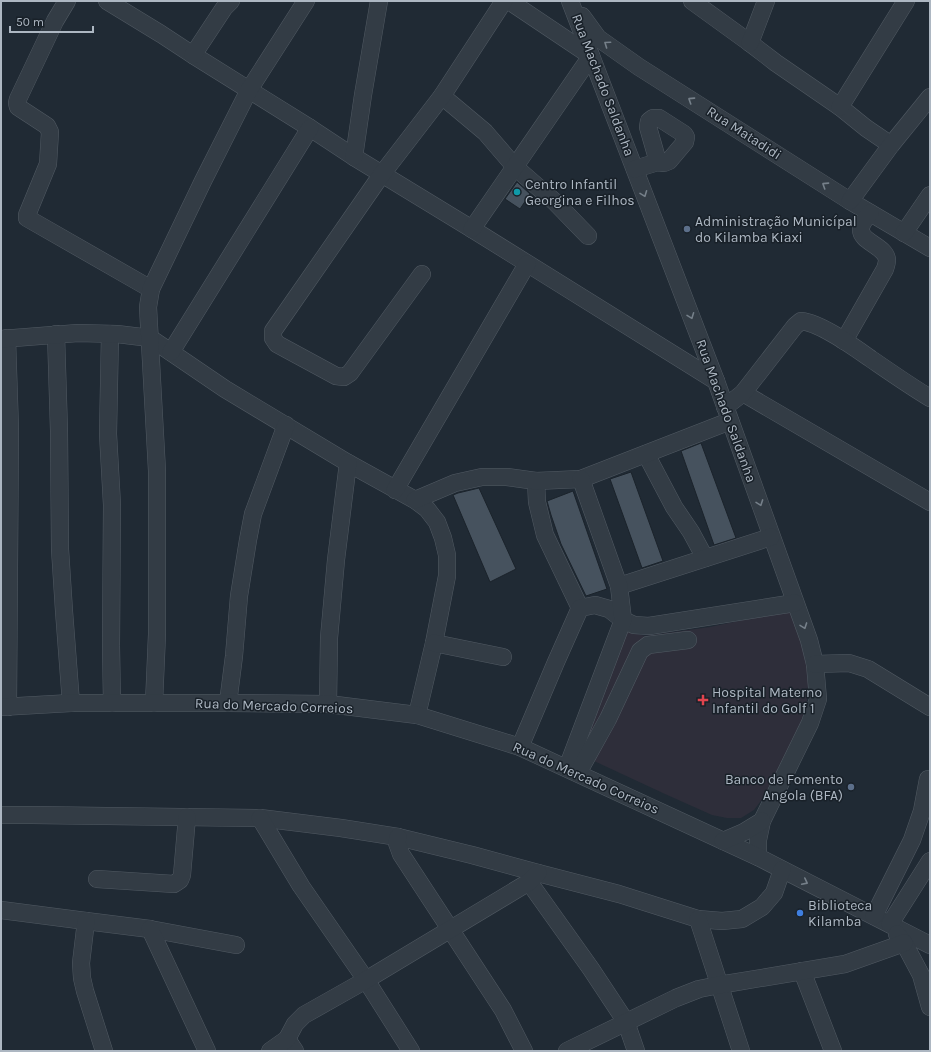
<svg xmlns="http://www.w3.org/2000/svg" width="931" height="1052" font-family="Karla,sans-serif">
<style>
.medical{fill:#2e2e3a}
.building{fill:#46525e;stroke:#1b232b}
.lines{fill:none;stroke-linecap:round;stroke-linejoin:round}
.minor-casing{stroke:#515a63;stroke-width:18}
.minor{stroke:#333c45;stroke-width:17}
.oneway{stroke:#76808a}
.culture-dot{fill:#0f9aa8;stroke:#192129;stroke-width:1.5}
.service-dot{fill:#5c6f8a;stroke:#192129;stroke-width:1.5}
.health-dot{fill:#e0444e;stroke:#192129;stroke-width:1.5}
.shop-dot{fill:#3f7fe0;stroke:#192129;stroke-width:1.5}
.labels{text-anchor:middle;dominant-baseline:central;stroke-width:3;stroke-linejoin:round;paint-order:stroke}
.street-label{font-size:14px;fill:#adb7c2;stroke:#192129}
.poi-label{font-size:14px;fill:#adb7c2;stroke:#192129;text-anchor:start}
</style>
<rect width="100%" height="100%" fill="#202a34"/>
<path class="medical" d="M790,610L807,659L809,686L805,715L763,798L754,810L741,818H727L712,815L665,794L579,754L626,631L645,636L710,627Z"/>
<g class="building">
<path d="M517,182L530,194L520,209L505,199Z"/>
<path d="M701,443L736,538L714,545L681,451Z"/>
<path d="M631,472L663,561L642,568L610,479Z"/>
<path d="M479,488L516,569L490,582L453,495L458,493Z"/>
<path d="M573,491L607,589L586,596L561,544L551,515L547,501Z"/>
</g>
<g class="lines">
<defs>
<g id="minor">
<path d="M67,1L55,21L18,99L17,103L18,107L47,126L50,132L48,164L27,215V218L151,289"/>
<path d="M107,1L161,34L193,55L310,128L354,157L472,229L716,381"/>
<path d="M570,1L716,381L809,640L815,664L818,699L810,723L762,821L758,840V857"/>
<path d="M692,1L750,43L776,63L840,107L866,128L891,145"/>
<path d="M582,16L598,38L639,67L850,201L930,248"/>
<path d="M750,43L766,1"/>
<path d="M193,55L224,8L231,1"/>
<path d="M442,96L485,132L515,167L555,202L588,236"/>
<path d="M840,107L906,1"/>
<path d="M354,157L363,95L379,1"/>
<path d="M635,169L658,162L664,163L669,161L685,142L686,137L684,134L659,118H653L649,121L648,127L658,162"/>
<path d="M850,201L891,145L930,97"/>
<path d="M472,229L591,56L509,1"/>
<path d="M904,233L930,195"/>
<path d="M422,274L350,373L344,377L336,376L277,344L273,338V331L382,174L442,96L504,1"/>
<path d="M56,334L59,431L60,549L64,611L71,703"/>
<path d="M110,334L108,434L112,505L111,646L112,703"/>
<path d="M7,338L10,429L8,707"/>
<path d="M1,339L78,333L117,334L150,338L225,389L348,463L415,500L427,509L437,522L443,538L447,555V576L434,643L417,715"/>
<path d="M844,341L885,269C886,266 887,262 887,260C886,246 860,242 861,229C861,223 867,217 870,213"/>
<path d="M171,352L310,128"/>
<path d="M743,393L930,502"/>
<path d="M725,407L743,393L795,326L801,321C821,323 854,347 871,359C890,372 910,386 930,398"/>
<path d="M646,454L674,507L691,532L705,558"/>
<path d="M536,481L537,502L545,535L580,608"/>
<path d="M395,490L527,264"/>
<path d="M415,500L455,483L482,477H507L536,481L581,479L730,421"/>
<path d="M619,586L771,537"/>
<path d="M434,643L503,657"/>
<path d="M815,664L849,663L868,669L930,707"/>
<path d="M154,703L157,634V471L148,307L151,289L203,181L249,90L306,1"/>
<path d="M228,703L234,656L239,596L248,540L253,514L286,425"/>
<path d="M328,704L329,638L336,560L348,463"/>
<path d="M1,707L71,703H228L328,704L417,715L520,747L758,857L930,945"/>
<path d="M520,747L556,662L580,608L595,605L609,609L623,620L634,625L649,626L795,603"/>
<path d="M567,768L623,620L619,586L581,479"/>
<path d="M578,773L608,719L640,651L648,645L688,640"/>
<path d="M1,815H32L260,818L341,828L398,837L472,855L538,873L619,894L698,919L722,921L742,919L762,907L774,893L782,870"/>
<path d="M260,818L301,886L366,980L411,1051"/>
<path d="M398,837L397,843L401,854L503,1010L524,1051"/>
<path d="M723,841L744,832L762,821"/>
<path d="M97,879L174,884L180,880L182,875L187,817"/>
<path d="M529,882L591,969L626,1022L636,1051"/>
<path d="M1,910L86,921L150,929L236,945"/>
<path d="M874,916L912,840L922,811L928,779"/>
<path d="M698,919L741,1051"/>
<path d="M86,921L81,963L82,978L85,991L104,1051"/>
<path d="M890,924L930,861"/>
<path d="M150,929L207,1051"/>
<path d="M897,934L904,943L921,975L930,1007"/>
<path d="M802,971L833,1051"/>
<path d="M287,1039L295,1051"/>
<path d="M270,1051L287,1039L295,1024L304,1015L366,980L529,882L538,873"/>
<path d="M567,1051L676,998L699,989L719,985L845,964L904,943"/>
</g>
</defs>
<use href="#minor" class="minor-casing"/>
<use href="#minor" class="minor"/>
</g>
<defs><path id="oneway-chevron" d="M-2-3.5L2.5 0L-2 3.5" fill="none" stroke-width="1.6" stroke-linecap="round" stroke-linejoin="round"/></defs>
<g class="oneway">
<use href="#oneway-chevron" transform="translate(607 44) rotate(-145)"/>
<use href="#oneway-chevron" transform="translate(691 100) rotate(-147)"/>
<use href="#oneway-chevron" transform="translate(825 185) rotate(-147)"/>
<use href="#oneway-chevron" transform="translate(644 194) rotate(69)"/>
<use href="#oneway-chevron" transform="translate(691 316) rotate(69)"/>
<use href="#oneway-chevron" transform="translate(760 503) rotate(70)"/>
<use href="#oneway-chevron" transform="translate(804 626) rotate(70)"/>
<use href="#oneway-chevron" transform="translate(805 882) rotate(27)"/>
</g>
<circle class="culture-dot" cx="517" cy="192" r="4"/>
<g class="service-dot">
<circle cx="687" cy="229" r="4"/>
<circle cx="851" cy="787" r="4"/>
</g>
<path class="health-dot" d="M701 694h4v4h4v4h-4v4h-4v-4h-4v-4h4z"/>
<circle class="shop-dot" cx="800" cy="913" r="4"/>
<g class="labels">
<g class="street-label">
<text transform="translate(603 85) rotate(69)">Rua Machado Saldanha</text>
<text transform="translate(744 133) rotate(33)">Rua Matadidi</text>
<text transform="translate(726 411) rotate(70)">Rua Machado Saldanha</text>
<text transform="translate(274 706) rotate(2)">Rua do Mercado Correios</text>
<text transform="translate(586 778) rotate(24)">Rua do Mercado Correios</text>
</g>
<g class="poi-label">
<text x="525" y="184">Centro Infantil<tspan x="525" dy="16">Georgina e Filhos</tspan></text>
<text x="695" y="221">Administração Municípal<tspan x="695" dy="16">do Kilamba Kiaxi</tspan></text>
<text x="712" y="692">Hospital Materno<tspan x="712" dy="16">Infantil do Golf 1</tspan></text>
<text x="843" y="779" text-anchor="end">Banco de Fomento<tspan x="843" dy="16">Angola (BFA)</tspan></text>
<text x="808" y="905">Biblioteca<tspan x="808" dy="16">Kilamba</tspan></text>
</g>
</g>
<rect width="931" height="1052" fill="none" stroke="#adb7c2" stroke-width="4"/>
<path d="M10 26v6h83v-6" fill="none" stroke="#adb7c2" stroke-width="2"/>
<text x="16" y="26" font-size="12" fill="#adb7c2" stroke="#192129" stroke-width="3" paint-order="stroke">50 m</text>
</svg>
